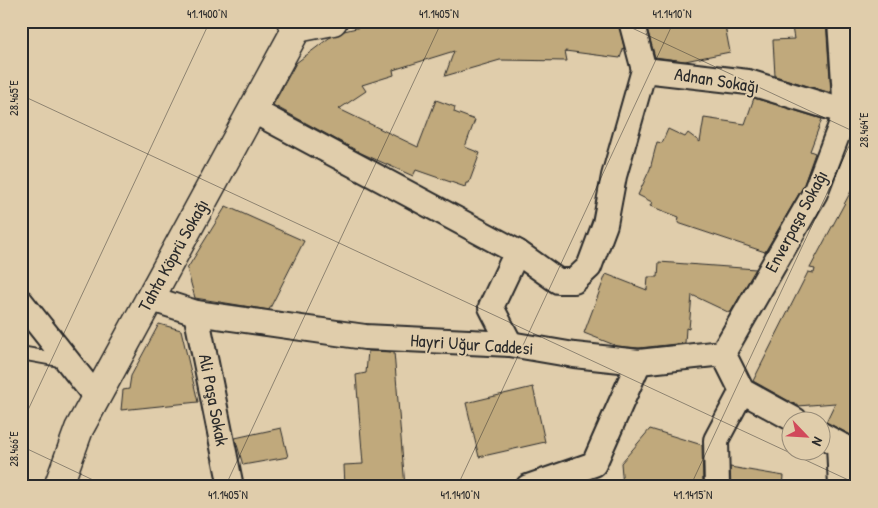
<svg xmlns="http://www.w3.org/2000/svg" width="878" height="508" font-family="'Patrick Hand',sans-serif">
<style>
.building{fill:#c0a97c;stroke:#2b2b2b}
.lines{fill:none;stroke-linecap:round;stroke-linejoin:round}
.lane-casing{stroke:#2b2b2b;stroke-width:16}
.street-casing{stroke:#2b2b2b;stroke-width:28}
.secondary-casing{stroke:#2b2b2b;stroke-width:31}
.lane{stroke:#e0cdab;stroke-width:12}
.street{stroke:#e0cdab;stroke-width:24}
.secondary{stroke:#e0cdab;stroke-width:28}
.ticks{fill:none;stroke:#2b2b2b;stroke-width:1;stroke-opacity:0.45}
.labels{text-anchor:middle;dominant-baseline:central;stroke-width:4;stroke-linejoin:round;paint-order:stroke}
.street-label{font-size:18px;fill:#2b2b2b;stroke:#e0cdab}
.neatline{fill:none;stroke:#2b2b2b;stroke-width:2}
.ticks-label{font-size:12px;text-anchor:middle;fill:#2b2b2b}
</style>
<rect width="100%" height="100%" fill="#e0cdab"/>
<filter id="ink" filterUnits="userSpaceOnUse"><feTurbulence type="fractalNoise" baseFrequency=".02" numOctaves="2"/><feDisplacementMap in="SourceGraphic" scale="10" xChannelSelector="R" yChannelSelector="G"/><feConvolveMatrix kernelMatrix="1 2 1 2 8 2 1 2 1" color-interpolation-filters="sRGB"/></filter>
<g filter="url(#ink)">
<g class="building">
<path d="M386,21H618L624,47L620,58L565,51L567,61L500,60L445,76L454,51L393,70L394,75L362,85L366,91L339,109L418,147L436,100L455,107L454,112L475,120L465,147L480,153L469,183H466L465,187L416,170L413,176L361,153L273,105L296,63L329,38L344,31Z"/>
<path d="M645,21H724L730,52L685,61L655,57Z"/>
<path d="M791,21H826L831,93L775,76L773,40L794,39Z"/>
<path d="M754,98L822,119L810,151L815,153L803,187L765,252L678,223L679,217L650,206L652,202L638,195L650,169L657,142L662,143L668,129L685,137L688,133L700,142L704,118L745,124Z"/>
<path d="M857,180V438L826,422L835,403L798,406L753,381L808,272L814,273L815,269L810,268Z"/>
<path d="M226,206L304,241L269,310L195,298L187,269Z"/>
<path d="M659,262L756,269L730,313L692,295L689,329L686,328L685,343L639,348L617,346L584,333L606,274L647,290L648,277H658Z"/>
<path d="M159,324L181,330L198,402L121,410L123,390L129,389L131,376Z"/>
<path d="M368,351L394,352L405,487H345L344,465L363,464L356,375L366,373Z"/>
<path d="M533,387L545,442L479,457L466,403Z"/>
<path d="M281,428L288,457L243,465L235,438Z"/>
<path d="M650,429L702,445L703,487H623L621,463Z"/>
<path d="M730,467L784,476L783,487H731Z"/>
</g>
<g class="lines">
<defs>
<path id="lane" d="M21,353L65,361"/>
<g id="street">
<path d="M644,70L748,82L846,112L857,110"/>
<path d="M252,110L517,252L491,307L510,344"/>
<path d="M517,252L558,281H574L589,267L605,224L614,176L644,70L631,21"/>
<path d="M149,298L196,313L365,337L510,344L574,355L639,362L723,353L742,391L795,420"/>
<path d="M21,302L96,397"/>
<path d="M196,313L231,487"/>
<path d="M723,353L815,193L846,112L840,21"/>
<path d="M820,434L857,454"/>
<path d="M839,445L841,487"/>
<path d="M528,487L594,464L639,362"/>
<path d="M717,487L716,440L742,391"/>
</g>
<g id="secondary">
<path d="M291,21L297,28L333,21"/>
<path d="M58,487L79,429L297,28"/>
</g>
</defs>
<use href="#lane" class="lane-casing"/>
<use href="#street" class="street-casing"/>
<use href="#secondary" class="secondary-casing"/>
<use href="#lane" class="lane"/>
<use href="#street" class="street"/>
<use href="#secondary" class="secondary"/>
</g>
</g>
<path class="ticks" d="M617,21L857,133M21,95L857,484M21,425L210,21M21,446L108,487M225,487L442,21M457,487L674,21M690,487L857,129"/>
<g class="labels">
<g class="street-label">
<text transform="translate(717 80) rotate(9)">Adnan Sokağı</text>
<text transform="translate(796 221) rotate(-62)">Enverpaşa Sokağı</text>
<text transform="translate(173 255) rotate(-61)">Tahta Köprü Sokağı</text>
<text transform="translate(472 344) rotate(4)">Hayri Uğur Caddesi</text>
<text transform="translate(214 400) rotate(79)">Ali Paşa Sokak</text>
</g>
</g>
<rect width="878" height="508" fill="none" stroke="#e0cdab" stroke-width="55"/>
<g transform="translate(806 436) rotate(115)"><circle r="24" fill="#e0cdab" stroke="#988c78"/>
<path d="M0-4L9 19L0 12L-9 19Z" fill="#d1495b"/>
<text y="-8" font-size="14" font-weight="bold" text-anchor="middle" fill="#2b2b2b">N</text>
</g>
<rect x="28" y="28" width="822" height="452" class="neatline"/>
<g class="ticks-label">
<text x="207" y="18">41.1400°N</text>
<text x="439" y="18">41.1405°N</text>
<text x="672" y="18">41.1410°N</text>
<text transform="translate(14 98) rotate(-90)" y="4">28.465°E</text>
<text transform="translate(864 130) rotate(-90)" y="4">28.464°E</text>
<text transform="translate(14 449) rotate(-90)" y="4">28.466°E</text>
<text x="228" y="499">41.1405°N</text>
<text x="460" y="499">41.1410°N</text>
<text x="693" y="499">41.1415°N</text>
</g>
</svg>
